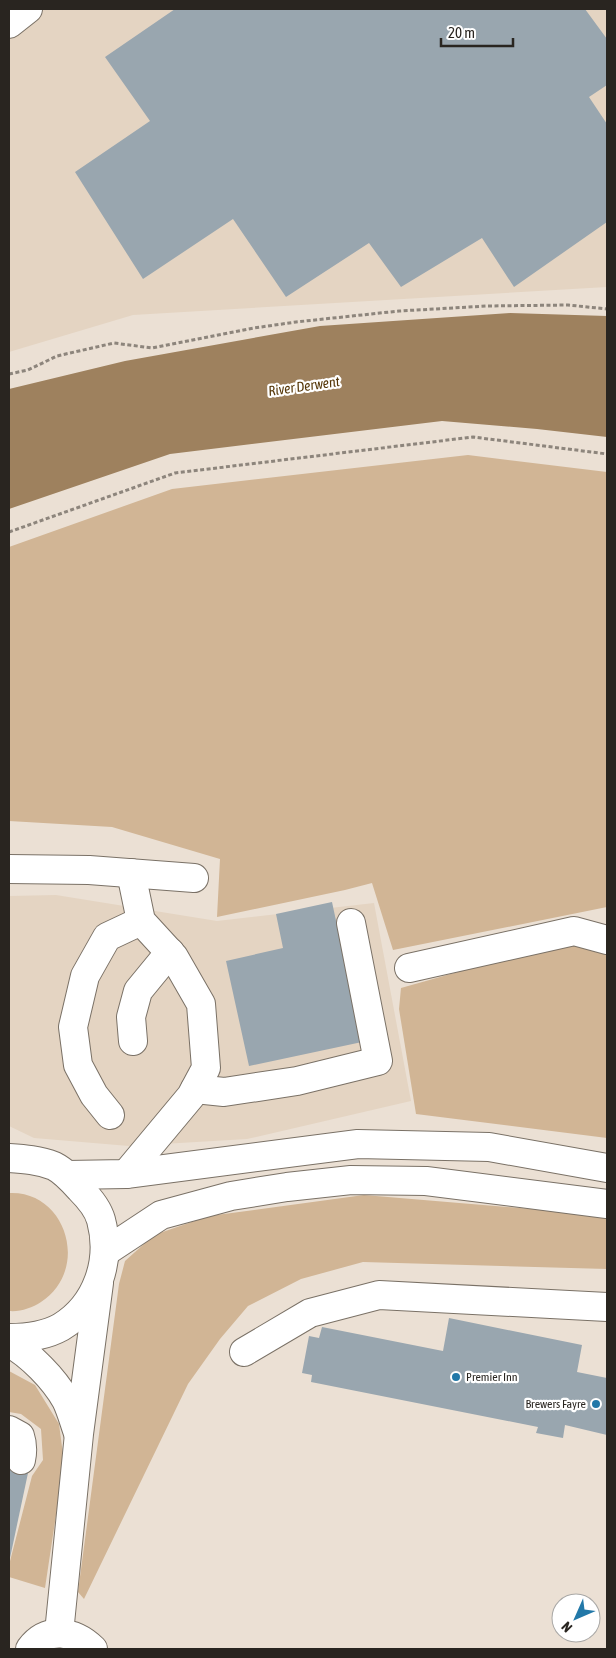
<svg xmlns="http://www.w3.org/2000/svg" width="616" height="1658" font-family="'Asap Condensed',sans-serif">
<style>
.built{fill:#e4d4c2}
.green{fill:#d1b595}
.water{fill:#9e815e}
.building{fill:#99a6af}
.lines{fill:none;stroke-linecap:round;stroke-linejoin:round}
.minor-casing{stroke:#7a7166;stroke-width:30}
.major-casing{stroke:#7a7166;stroke-width:30}
.path{stroke:#8d857c;stroke-width:3;stroke-dasharray:4 2.5;stroke-linecap:butt}
.minor{stroke:#fff;stroke-width:28}
.major{stroke:#fff;stroke-width:28}
.poi-dot{fill:#2278a8;stroke:#fff;stroke-width:2}
.labels{text-anchor:middle;dominant-baseline:central;stroke-width:4.5;stroke-linejoin:round;paint-order:stroke}
.poi-label{font-size:12px;fill:#292520;stroke:#fff;text-anchor:start}
.water-label{font-size:14px;font-style:italic;fill:#543506;stroke:#fff}
</style>
<rect width="100%" height="100%" fill="#ebe0d4"/>
<g class="built">
<path d="M9,9H607V287L133,315L9,352Z"/>
<path d="M56,895L217,921L374,903L411,1101L247,1139L129,1146L34,1138L9,1126V896Z"/>
</g>
<g class="green">
<path d="M468,455L607,472V907L393,950L372,883L345,890L217,917L220,859L112,827L9,821V547L172,489Z"/>
<path d="M607,930V1138L416,1114L399,1009L401,988Z"/>
<path d="M9,1193C66,1190 91,1269 41,1302C32,1308 20,1312 9,1311Z"/>
<path d="M364,1195L579,1213L607,1218V1269L363,1262L301,1279L248,1306L220,1339L188,1384L84,1599L78,1592L119,1284L125,1261L154,1235L209,1216Z"/>
<path d="M9,1371L35,1385L59,1424L64,1462L45,1588L9,1577V1565L32,1476L43,1460L41,1429L21,1414L9,1412Z"/>
</g>
<path class="water" d="M510,313L607,316V437L537,429L442,421L170,454L9,509V389L125,361L320,326Z"/>
<g class="building">
<path d="M175,9H585L607,39V85L589,97L607,124V222L514,287L482,238L401,287L369,243L286,297L233,219L143,279L75,172L150,121L105,57Z"/>
<path d="M332,902L362,1042L249,1066L226,961L283,948L276,914Z"/>
<path d="M449,1318L582,1345L577,1372L607,1378V1435L565,1425L563,1438L536,1433L538,1427L311,1382L312,1375L302,1373L309,1336L319,1338L322,1327L443,1351Z"/>
<path d="M9,1469L28,1473L10,1558H9Z"/>
</g>
<g class="lines">
<defs>
<g id="minor">
<path d="M9,24L28,9"/>
<path d="M9,869L89,870L194,878"/>
<path d="M409,968L574,931L607,940"/>
<path d="M133,1041L131,1017L138,991L170,952"/>
<path d="M195,1089L224,1092L297,1081L378,1061L351,923"/>
<path d="M110,1115L94,1095L78,1065L73,1027L85,976L107,937L141,921"/>
<path d="M126,1174L191,1096L206,1068L201,1004L174,957L141,921L131,873"/>
<path d="M9,1343C30,1354 54,1379 66,1400C71,1410 74,1422 78,1433"/>
<path d="M244,1352L310,1313L379,1295L607,1307"/>
<path d="M9,1430L20,1436C23,1445 23,1451 21,1460"/>
<path d="M59,1633L79,1434L99,1283"/>
<path d="M30,1649C47,1626 75,1631 93,1649"/>
</g>
<g id="major">
<path d="M9,1158C24,1159 39,1160 54,1166C64,1171 72,1180 80,1189C88,1197 98,1209 101,1220C112,1261 97,1305 61,1327C45,1336 26,1338 9,1338"/>
<path d="M67,1175L126,1174L358,1144L489,1147L607,1168"/>
<path d="M105,1252L161,1215L231,1196L287,1187L351,1180L426,1181L607,1204"/>
</g>
</defs>
<use href="#minor" class="minor-casing"/>
<use href="#major" class="major-casing"/>
<g class="path">
<path d="M9,374L28,370L57,356L114,343L152,348L254,328L296,322L399,311L487,306L568,305L607,309"/>
<path d="M9,532L175,473L473,437L607,454"/>
</g>
<use href="#minor" class="minor"/>
<use href="#major" class="major"/>
</g>
<g class="poi-dot">
<circle cx="456" cy="1377" r="5"/>
<circle cx="596" cy="1404" r="5"/>
</g>
<g class="labels">
<g class="poi-label">
<text x="466" y="1377">Premier Inn</text>
<text x="586" y="1404" text-anchor="end">Brewers Fayre</text>
</g>
<g class="water-label">
<text transform="translate(304 386) rotate(-8)">River Derwent</text>
</g>
</g>
<rect width="616" height="1658" fill="none" stroke="#292520" stroke-width="20"/>
<g transform="translate(576 1618) rotate(225)"><circle r="24" fill="#ffffff" stroke="#a9a8a6"/>
<path d="M0-4L9 19L0 12L-9 19Z" fill="#2278a8"/>
<text y="-8" font-size="14" font-weight="bold" text-anchor="middle" fill="#292520">N</text>
</g>
<path d="M441 38v8h72v-8" fill="none" stroke="#292520" stroke-width="2.5"/>
<text x="448" y="38" font-size="15" fill="#292520" stroke="#ffffff" stroke-width="4" paint-order="stroke">20 m</text>
</svg>
